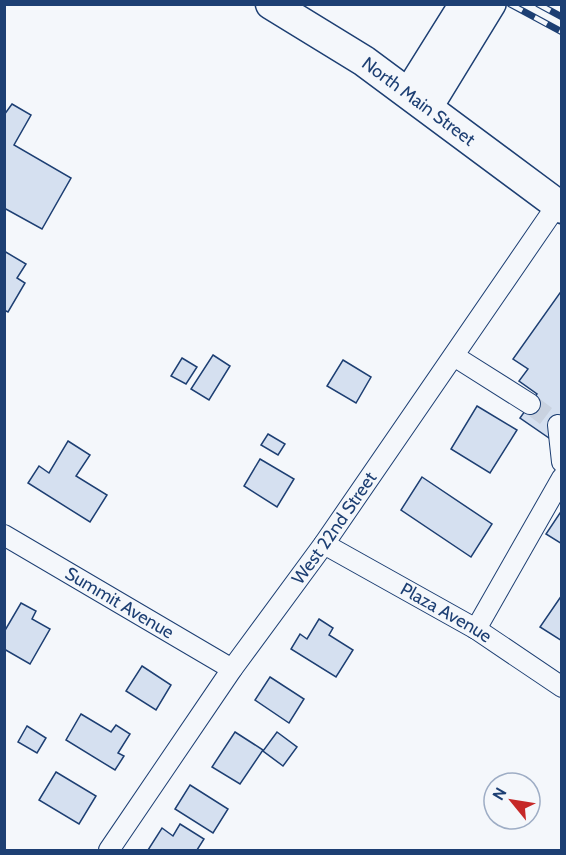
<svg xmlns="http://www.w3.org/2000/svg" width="566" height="855" font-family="Cabin,sans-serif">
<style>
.building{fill:#d5e0f0;stroke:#1d3f73;stroke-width:1.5}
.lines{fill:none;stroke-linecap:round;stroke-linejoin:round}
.street-tunnel{stroke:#c9d2e0;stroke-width:20;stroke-dasharray:20 10;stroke-linecap:butt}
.street-casing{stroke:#1d3f73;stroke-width:22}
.secondary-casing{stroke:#1d3f73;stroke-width:30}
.primary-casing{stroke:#1d3f73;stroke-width:33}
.street{stroke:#f4f7fb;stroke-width:20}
.secondary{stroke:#f4f7fb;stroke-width:27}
.primary{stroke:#f4f7fb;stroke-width:30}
.rail-casing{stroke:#1d3f73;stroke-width:7}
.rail{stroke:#f4f7fb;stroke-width:4.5;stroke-dasharray:14;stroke-linecap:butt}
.labels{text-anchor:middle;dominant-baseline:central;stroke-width:4.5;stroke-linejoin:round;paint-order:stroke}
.street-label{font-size:18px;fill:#1d3f73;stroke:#f4f7fb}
</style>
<rect width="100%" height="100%" fill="#f4f7fb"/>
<g class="building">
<path d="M12,104L31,115L14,145L71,178L42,229L4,208V115Z"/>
<path d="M4,251L26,264L17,278L25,283L8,312L4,310Z"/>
<path d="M562,290V420L549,438L520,418L537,394L519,381L528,369L513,359Z"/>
<path d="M213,355L230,366L209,400L191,389Z"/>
<path d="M182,358L197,367L186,384L171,376Z"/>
<path d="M343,360L371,377L356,403L327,386Z"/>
<path d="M477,406L517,430L490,473L451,449Z"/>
<path d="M268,434L285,444L278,455L261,445Z"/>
<path d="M68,441L90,455L76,476L107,495L90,522L28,483L39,466L49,473Z"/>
<path d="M260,459L294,479L277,507L244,486Z"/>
<path d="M422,477L492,524L471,557L401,510Z"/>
<path d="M562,510V544L546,534Z"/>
<path d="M562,595V641L540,627Z"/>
<path d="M21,603L36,611L32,619L50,629L30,664L4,649V632Z"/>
<path d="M319,619L333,628L329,635L353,650L336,677L291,649L300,634L307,639Z"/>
<path d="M142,666L171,685L156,710L126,691Z"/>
<path d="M270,677L304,699L289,723L255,700Z"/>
<path d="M81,714L111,732L116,725L130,734L118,753L124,756L115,770L66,740Z"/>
<path d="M27,726L46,738L37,753L18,742Z"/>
<path d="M235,732L263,750L240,784L212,767Z"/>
<path d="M277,732L297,747L283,766L263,751Z"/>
<path d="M56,772L96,796L79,824L39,800Z"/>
<path d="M190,785L228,809L213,833L175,809Z"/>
<path d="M180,824L204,839L197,850H148L162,828L173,836Z"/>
</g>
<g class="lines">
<path class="street-tunnel" d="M530,404L558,425"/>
<defs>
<g id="street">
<path d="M454,356L530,404"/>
<path d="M558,425L562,462"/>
<path id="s1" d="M4,535L232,669"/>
<path id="s2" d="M324,544L476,629L562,687"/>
<path d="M476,629L562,478"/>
<path id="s3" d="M109,850L232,669L324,544L557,205"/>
</g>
<g id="secondary">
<path d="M408,92L463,4"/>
<path d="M429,107L492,4"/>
</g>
<g id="primary">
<path id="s4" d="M271,4L364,61L562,208"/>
</g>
</defs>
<use href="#street" class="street-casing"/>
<use href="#secondary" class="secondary-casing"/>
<use href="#primary" class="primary-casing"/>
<use href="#street" class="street"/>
<use href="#secondary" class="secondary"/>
<use href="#primary" class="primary"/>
<defs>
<g id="rail">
<path d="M510,4L562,32"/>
<path d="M538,4L562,17"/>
</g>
</defs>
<use href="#rail" class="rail-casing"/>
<use href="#rail" class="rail"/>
</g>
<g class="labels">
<g class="street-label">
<text stroke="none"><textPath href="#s4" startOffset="177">North Main Street</textPath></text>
<text stroke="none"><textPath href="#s3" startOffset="393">West 22nd Street</textPath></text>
<text stroke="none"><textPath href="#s1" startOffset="134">Summit Avenue</textPath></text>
<text stroke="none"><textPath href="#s2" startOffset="140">Plaza Avenue</textPath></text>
</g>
</g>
<rect width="566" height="855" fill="none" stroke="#1d3f73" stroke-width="12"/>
<g transform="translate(512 801) rotate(300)"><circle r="28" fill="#f4f7fb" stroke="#9eadc5" stroke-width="1.5"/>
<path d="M0-4.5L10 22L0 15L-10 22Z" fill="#c62828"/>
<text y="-9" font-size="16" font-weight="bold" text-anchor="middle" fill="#1d3f73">N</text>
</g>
</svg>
